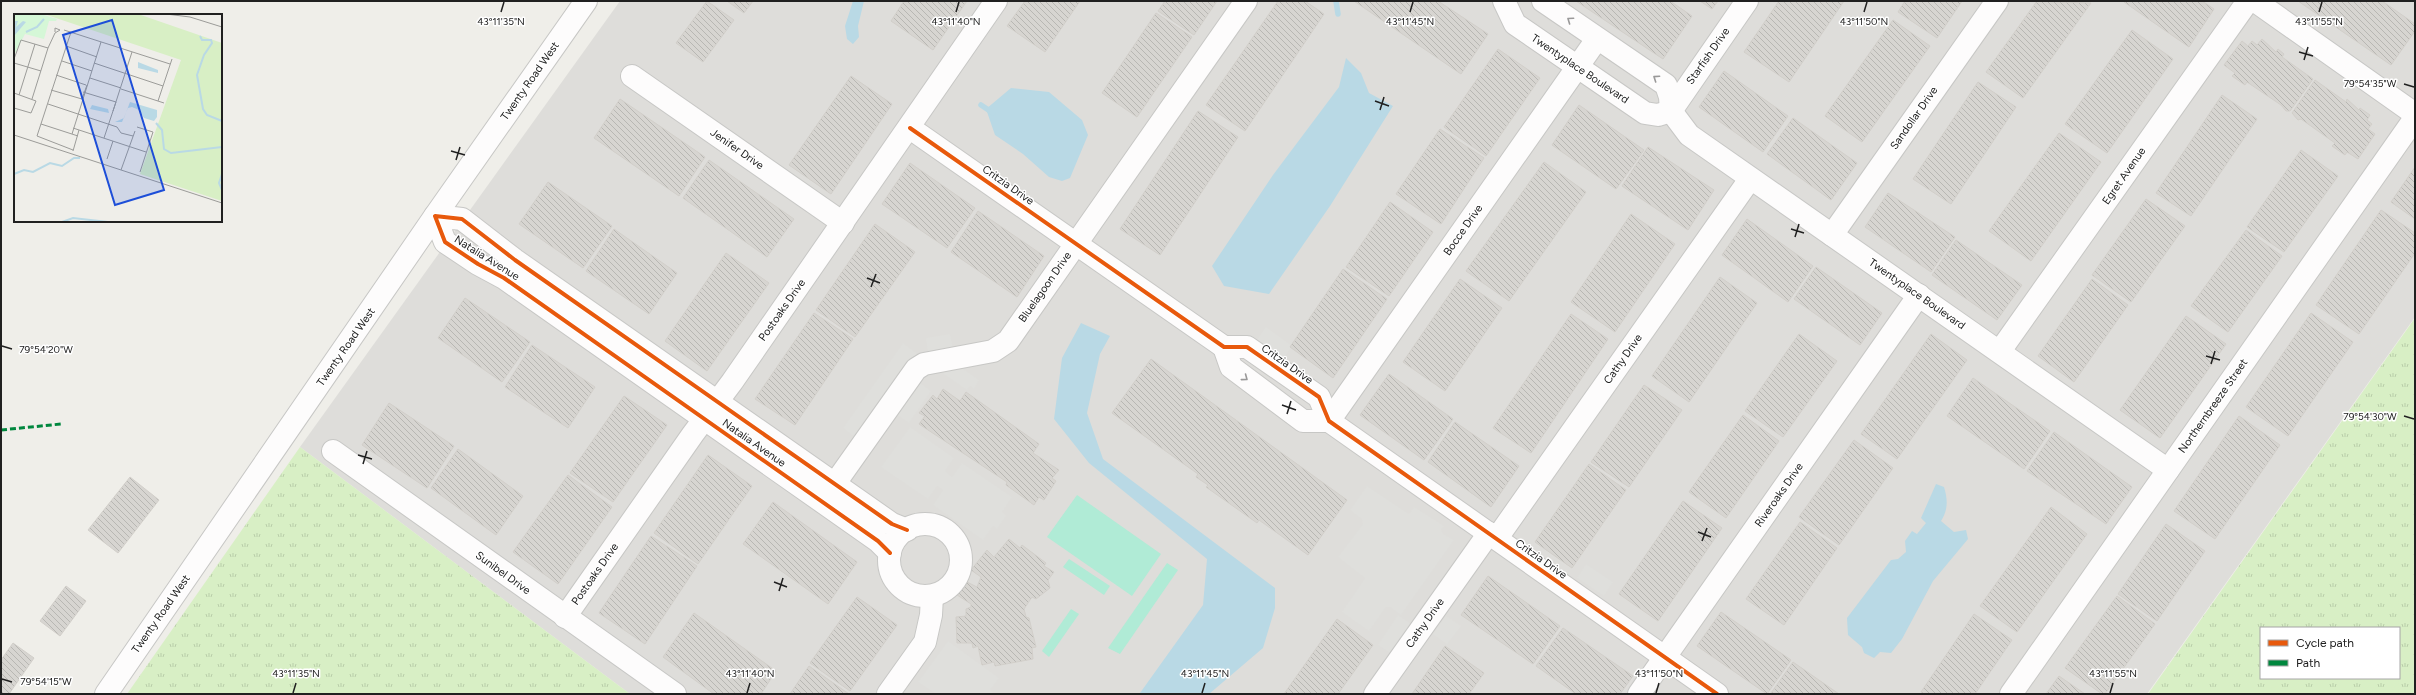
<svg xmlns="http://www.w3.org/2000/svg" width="2416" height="695" font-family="Figtree,sans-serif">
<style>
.residential{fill:#deddda}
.grass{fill:url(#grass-tufts);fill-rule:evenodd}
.pitch{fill:#b0ebd6}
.parking{fill:#dfdfdc}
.water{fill:#b9d9e5}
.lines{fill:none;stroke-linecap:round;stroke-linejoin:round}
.stream{stroke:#b9d9e5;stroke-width:5.5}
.building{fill:url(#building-back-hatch);stroke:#d2cfca}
.minor-casing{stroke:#c7c7c5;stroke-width:24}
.minor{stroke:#fdfcfc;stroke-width:22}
.quiet{stroke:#00873e;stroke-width:3;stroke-dasharray:6 3;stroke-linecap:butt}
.cycleway-casing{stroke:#fff;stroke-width:6}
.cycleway{stroke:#e8590c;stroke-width:4}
.oneway{stroke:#9a9999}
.ticks{fill:none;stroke:#202020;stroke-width:1.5}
.labels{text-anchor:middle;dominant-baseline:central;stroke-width:3;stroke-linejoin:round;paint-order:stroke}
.street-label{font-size:11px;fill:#202020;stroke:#fff}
.inset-river{fill:none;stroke:#b9d9e5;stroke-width:2}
.inset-road{fill:none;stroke:#9c9c99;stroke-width:1}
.view{fill:#1d4ed8;fill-opacity:0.15;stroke:#1d4ed8;stroke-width:2}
.inset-edge{fill:none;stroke:#202020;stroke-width:2}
.ticks-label{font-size:10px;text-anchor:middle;fill:#202020;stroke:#fff;stroke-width:3;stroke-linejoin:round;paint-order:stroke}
</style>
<defs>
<pattern id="grass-tufts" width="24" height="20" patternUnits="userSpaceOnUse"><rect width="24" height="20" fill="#d8efc5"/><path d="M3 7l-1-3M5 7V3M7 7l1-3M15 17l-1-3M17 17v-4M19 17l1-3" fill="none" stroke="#b9cda9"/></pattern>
<pattern id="building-back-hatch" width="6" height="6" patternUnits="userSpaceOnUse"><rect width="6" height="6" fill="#d7d5d1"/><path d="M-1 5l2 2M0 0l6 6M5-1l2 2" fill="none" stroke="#b8b7b3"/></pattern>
</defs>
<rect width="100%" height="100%" fill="#efeee9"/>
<path class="residential" d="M620,1H2415V317L2147,694H630L300,447Z"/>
<g class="grass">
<path d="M2415,318V694H2148ZM2261,628H2399V678H2261Z"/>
<path d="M300,447L630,694H127Z"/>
</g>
<g class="pitch">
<path d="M1077,495L1161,554L1132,596L1047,537Z"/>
<path d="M1069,559L1110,586L1104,595L1063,567Z"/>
<path d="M1167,563L1178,570L1120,654L1108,648Z"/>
<path d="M1071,609L1079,614L1049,657L1042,651Z"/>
</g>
<g class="parking">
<path d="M1266,327L1292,346L1283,359L1257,340Z"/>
<path d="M950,334L953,349L928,353L926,338Z"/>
<path d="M903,343L931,364L919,382L931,391L909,423L880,403L856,438L843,428Z"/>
<path d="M959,366L979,380L974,389L970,386L967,390L938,370Z"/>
<path d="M910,427L954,458L945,471L952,477L962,463L1012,497L1002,512L1006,516L997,529L993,526L983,540L933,505L943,490L937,486L928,499L881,467Z"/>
<path d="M1367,486L1409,514L1414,507L1444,526L1441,529L1443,534L1454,540L1401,615L1390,607H1386L1369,631L1342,612L1365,578L1338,557L1363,524L1362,519L1350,510Z"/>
<path d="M1586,564L1613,582L1604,596L1577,578Z"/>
<path d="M1398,615L1411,624L1392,654L1378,645Z"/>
<path d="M1446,616L1461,626L1447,644L1433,634Z"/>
<path d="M948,641L999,678L990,690L994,694H936L918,682Z"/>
</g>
<g class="water">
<path d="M853,1H864L858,26L859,37L853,44L847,39L845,26Z"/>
<path d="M1346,58L1361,73L1369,93L1393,106L1330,206L1269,294L1224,286L1212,266L1273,175L1339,87Z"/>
<path d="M1011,88L1049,92L1082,120L1088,135L1070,178L1062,181L1049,177L1023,154L995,135L986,109Z"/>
<path d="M1081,323L1110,336L1100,354L1087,413L1103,459L1275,588V608L1263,648L1209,694H1126L1140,693L1203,605L1207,559L1089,463L1054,419L1062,358Z"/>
<path d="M1936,484L1944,487C1948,500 1948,510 1941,521L1954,532L1966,530L1968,539L1933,581L1902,639L1891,653L1880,652L1874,658L1864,653L1862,647L1848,635L1847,618L1891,560L1898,559L1906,552L1905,541L1912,531L1917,534L1926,523L1921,518Z"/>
</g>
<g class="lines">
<g class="stream">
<path d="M1336,1L1338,14"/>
<path d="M981,105L993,113"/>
</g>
</g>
<g class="building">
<path d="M707,1L734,20L703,62L676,43Z"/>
<path d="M727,1H753L744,13Z"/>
<path d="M904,1H967L933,50L891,21Z"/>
<path d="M1025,1H1080L1045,52L1007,26Z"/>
<path d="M1165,1H1217L1194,35L1158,11Z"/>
<path d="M1278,1H1305L1324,14L1245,131L1206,105Z"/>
<path d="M1354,1H1438L1488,34L1461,74Z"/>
<path d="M1576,1H1670L1692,16L1663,59Z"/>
<path d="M1700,1H1718L1712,9Z"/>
<path d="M1779,1H1844L1789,82L1744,52Z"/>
<path d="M1905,1H1962L1937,38L1898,12Z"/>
<path d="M2037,1L2091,3L2023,98L1986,72Z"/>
<path d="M2125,1H2202L2214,9L2189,47L2124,2Z"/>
<path d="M2298,1H2382L2415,24V31L2391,65Z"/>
<path d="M1156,13L1192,37L1137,117L1102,93Z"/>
<path d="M1893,20L1930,46L1862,142L1825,116Z"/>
<path d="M2132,30L2173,59L2107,153L2065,124Z"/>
<path d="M2262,39L2276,52L2278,49L2284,54L2282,57L2313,79L2290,111H2286L2281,105L2247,82L2245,85L2232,76L2235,73L2224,65L2242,41L2248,46L2252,41L2257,45Z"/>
<path d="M1498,49L1540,78L1486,156L1444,127Z"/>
<path d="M1724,71L1788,116L1763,152L1699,107Z"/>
<path d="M851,76L892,104L831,194L789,165Z"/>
<path d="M2315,80L2346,102L2347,99L2359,110L2360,108L2370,115L2367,120L2372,124L2368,129L2375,134L2358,159L2347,152L2345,155L2332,146L2335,143L2301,119L2298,120L2292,113Z"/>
<path d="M1978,82L2016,107L1951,204L1913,179Z"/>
<path d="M2222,95L2257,119L2191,216L2156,193Z"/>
<path d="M620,99L705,157L679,196L594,138Z"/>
<path d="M1579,105L1644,150L1616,189L1552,145Z"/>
<path d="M1198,111L1238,137L1160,255L1120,229Z"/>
<path d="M1793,118L1857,163L1831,200L1767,154Z"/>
<path d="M1440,129L1484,158L1441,224L1396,194Z"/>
<path d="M2059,133L2101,162L2031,261L1989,231Z"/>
<path d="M1648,147L1714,190L1688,230L1622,186Z"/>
<path d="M2301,150L2338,176L2284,252L2247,227Z"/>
<path d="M709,160L794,219L767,257L683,198Z"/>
<path d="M1544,162L1586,192L1509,301L1466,271Z"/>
<path d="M910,163L975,208L947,248L882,204Z"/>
<path d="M2415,167V219L2391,202Z"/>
<path d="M548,182L612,226L583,268L519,224Z"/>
<path d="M1888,193L1955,237L1931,272L1865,227Z"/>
<path d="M2146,199L2185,226L2131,302L2092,275Z"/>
<path d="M1390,202L1433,232L1389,296L1346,267Z"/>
<path d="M2381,210L2415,233V253L2359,334L2316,305Z"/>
<path d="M978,211L1044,256L1017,297L951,252Z"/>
<path d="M1631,214L1675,244L1615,332L1571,302Z"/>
<path d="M1747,219L1813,266L1788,302L1722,255Z"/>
<path d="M875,224L915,252L855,337L816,310Z"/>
<path d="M614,229L677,273L649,314L586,271Z"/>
<path d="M2246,230L2282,256L2228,332L2191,306Z"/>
<path d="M1956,240L2022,285L1997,320L1932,275Z"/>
<path d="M726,253L769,283L707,371L665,341Z"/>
<path d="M1816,267L1882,313L1860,345L1794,299Z"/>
<path d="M1343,269L1387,299L1333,378L1290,347Z"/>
<path d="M1720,277L1757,303L1689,402L1652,376Z"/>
<path d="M1460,279L1502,308L1445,391L1403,362Z"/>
<path d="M2092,279L2128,305L2074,382L2038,356Z"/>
<path d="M465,298L530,342L502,382L438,338Z"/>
<path d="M814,313L853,339L795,425L755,399Z"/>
<path d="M2311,313L2353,342L2288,436L2246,407Z"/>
<path d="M1571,314L1608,339L1531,453L1493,428Z"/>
<path d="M2186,316L2226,344L2160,438L2120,410Z"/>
<path d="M1799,334L1837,361L1783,437L1745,411Z"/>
<path d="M1931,334L1967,360L1897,459L1861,434Z"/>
<path d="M532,345L595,387L568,428L505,387Z"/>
<path d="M1151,359L1347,500L1308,555L1259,520L1257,523L1206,487L1208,485L1196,477L1198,474L1112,413Z"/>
<path d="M1389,374L1453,419L1424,460L1360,415Z"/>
<path d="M1973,378L2050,431L2024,469L1947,416Z"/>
<path d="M1644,385L1682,410L1629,487L1591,462Z"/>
<path d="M943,389L960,401L966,392L1039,444L1033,453L1059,470L1052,478L1056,481L1044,500L1039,497L1034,505L1006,485L1007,482L919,424L925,416L919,413L933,395L937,399Z"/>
<path d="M624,396L667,425L613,502L570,473Z"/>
<path d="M389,403L454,446L427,488L362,445Z"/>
<path d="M1743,415L1779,441L1726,518L1689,492Z"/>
<path d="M2239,416L2280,445L2215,539L2174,511Z"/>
<path d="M1455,422L1519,466L1491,507L1428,462Z"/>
<path d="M2054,432L2132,487L2106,524L2027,471Z"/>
<path d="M1854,440L1893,468L1839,545L1799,517Z"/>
<path d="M458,449L523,496L496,535L431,488Z"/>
<path d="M708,455L752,486L698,564L654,533Z"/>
<path d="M1589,464L1626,490L1572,568L1535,542Z"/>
<path d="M568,475L612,507L558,584L513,552Z"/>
<path d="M130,477L159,500L118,553L88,530Z"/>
<path d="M1683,501L1722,528L1658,621L1619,594Z"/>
<path d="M773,502L857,562L828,604L743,544Z"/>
<path d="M2051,507L2087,534L2017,632L1980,606Z"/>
<path d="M1800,522L1837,548L1784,625L1746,599Z"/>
<path d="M2166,524L2205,551L2157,621L2118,594Z"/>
<path d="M651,536L697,566L645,644L599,613Z"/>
<path d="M1009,539L1020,548L1022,545L1046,563L1044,566L1054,572L1048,580L1050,588L1036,599L1032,597L1024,609L1026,617L1029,618L1036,647L1032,648L1033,659L995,666L994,662L982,665L978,646L973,648L972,643H957L956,617L966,616V609L971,607V604L954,593L965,581L977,587L981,577L971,570L987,550L994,557Z"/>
<path d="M1488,576L1560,626L1533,664L1461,615Z"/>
<path d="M66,586L86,601L60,636L40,621Z"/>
<path d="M2117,596L2155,624L2105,694H2102L2065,668Z"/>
<path d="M857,597L897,625L850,691L810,663Z"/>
<path d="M1721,612L1791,660L1767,694L1697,646Z"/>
<path d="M694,613L776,671L761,694H714L663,657Z"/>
<path d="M1974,614L2012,640L1975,694H1924L1921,692Z"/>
<path d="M1337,619L1373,645L1338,694H1284Z"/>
<path d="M1563,628L1633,676L1620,694H1576L1536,666Z"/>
<path d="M13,643L34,658L9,694H1V660Z"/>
<path d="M1445,646L1484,673L1469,694H1412Z"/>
<path d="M1793,662L1839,694L1771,693Z"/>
<path d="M809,666L849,694H790Z"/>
<path d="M2059,676L2085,694H2046Z"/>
</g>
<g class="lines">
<defs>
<g id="minor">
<path d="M1504,1L1515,24L1645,113L1658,115L1671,111"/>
<path d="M1543,1L1666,85L1670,97L1671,111L1689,135L2168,470"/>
<path d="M2255,1L2415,114"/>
<path d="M632,76L843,223"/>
<path d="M1671,111L1747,1"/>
<path d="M910,128L1224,347H1247L1319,397L1329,421L1717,694"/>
<path d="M1832,235L1997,1"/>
<path d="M1224,347L1231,367L1303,421H1329"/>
<path d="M2000,351L2248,1"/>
<path d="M1329,421L1597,39"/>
<path d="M333,451L675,694"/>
<path d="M826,496L916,369L924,364L993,351L1008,341L1246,1"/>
<circle cx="925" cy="560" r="36"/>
<path d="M1497,538L1750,179"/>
<path d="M890,553L878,541L504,278L478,264L445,242L435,216L462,219L515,260L892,524L907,530"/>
<path d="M565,617L693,434L732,382L996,1"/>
<path d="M106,694L435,216L586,1"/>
<path d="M888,694L925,642L931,615L932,596"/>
<path d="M1375,694L1489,533"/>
<path d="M1639,694L1919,295"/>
<path d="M2011,694L2415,118"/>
</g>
</defs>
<use href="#minor" class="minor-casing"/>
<use href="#minor" class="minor"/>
<path class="quiet" d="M1,430L61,424"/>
<defs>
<g id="cycleway">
<path d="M910,128L1224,347H1247L1319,397L1329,421L1717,694"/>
<path d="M890,553L878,541L504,278L478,264L445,242L435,216L462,219L515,260L892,524L907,530"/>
</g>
</defs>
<use href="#cycleway" class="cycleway-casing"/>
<use href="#cycleway" class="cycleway"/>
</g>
<defs><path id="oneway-chevron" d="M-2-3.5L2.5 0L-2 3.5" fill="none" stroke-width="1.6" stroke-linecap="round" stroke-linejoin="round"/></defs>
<g class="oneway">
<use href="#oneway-chevron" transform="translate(1570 20) rotate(-145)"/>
<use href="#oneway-chevron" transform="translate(1656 78) rotate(-146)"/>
<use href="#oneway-chevron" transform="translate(1245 378) rotate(37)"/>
</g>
<path class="ticks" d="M501,12L504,2M956,12L959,2M1410,12L1413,2M1864,12L1867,2M2319,12L2322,2M2299,52L2313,56M2304,60L2308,47M2404,84L2414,87M1375,101L1389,106M1380,110L1384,97M451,151L465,155M456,160L460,147M1791,229L1804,233M1795,237L1799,224M867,278L880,283M871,287L876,274M2,346L12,349M2206,356L2220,360M2211,364L2215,351M1282,405L1296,410M1287,414L1291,401M2404,416L2414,419M358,455L372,459M363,464L367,451M1698,532L1711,537M1702,541L1707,528M774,582L787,587M779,591L783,578M2,679L12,682M293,693L296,683M747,693L750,683M1202,693L1205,683M1656,693L1659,683M2110,693L2113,683"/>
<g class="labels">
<g class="street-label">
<text transform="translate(1708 56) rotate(-55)">Starfish Drive</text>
<text transform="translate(1580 69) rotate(34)">Twentyplace Boulevard</text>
<text transform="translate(530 81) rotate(-55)">Twenty Road West</text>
<text transform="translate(1914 118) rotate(-55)">Sandollar Drive</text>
<text transform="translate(737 149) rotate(35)">Jenifer Drive</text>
<text transform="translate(2124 176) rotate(-55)">Egret Avenue</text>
<text transform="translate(1008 185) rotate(35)">Critzia Drive</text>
<text transform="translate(1463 230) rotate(-55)">Bocce Drive</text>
<text transform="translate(487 258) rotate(32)">Natalia Avenue</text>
<text transform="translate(1045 287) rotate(-55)">Bluelagoon Drive</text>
<text transform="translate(1917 294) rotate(35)">Twentyplace Boulevard</text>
<text transform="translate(782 310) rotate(-55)">Postoaks Drive</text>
<text transform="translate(346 347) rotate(-55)">Twenty Road West</text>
<text transform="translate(1623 359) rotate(-55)">Cathy Drive</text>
<text transform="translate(1287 364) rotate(35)">Critzia Drive</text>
<text transform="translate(2213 406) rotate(-55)">Northernbreeze Street</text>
<text transform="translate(754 443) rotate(35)">Natalia Avenue</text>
<text transform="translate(1779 495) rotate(-55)">Riveroaks Drive</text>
<text transform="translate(1541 559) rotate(35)">Critzia Drive</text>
<text transform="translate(503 573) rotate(36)">Sunibel Drive</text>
<text transform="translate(595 574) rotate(-55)">Postoaks Drive</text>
<text transform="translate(161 614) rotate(-55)">Twenty Road West</text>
<text transform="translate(1425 623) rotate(-55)">Cathy Drive</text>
</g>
</g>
<g transform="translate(14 14)">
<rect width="208" height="208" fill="#efeee9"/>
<path d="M30,0H124L208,29V187L126,160L167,46Z" fill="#d8efc5"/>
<path d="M0,0H27L43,5L42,7H35L30,25L11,20L0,41Z" fill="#d5f7d7"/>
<path d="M0,7H4L2,13L9,7L12,8L0,22ZM124,48L144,56V59L124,54ZM116,88L143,96V103L140,107L130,104L125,96L118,93L114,94L108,108H101L110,104ZM78,91L94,95L95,99L76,95Z" fill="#b9d9e5"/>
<path class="inset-river" d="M12,18L23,13L30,5M186,22L188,26H197L198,29L190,41L183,61L189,95L193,101L208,107M142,109L148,116L150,135L157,139L208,133M0,160L10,156L19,158L36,149L48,152L60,144H66M208,160L205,169L208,176M48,208L59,204L94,208"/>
<path class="inset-road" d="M152,0L176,3L208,13M50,16L156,50M57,18L23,122L59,136M52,32L83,43M0,45L7,26L34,34M48,47L78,57M0,49L27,57M80,49L149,72M42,61L72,71M76,64L107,74M107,75L150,89M37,76L68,85M69,78L102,88M0,79L22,87L17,99L0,94M5,81L21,30M18,85L34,34L41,19L46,16L41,14V18M68,85L73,71M144,87L158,45M34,90L103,113L107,119L119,122M99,97L118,38M27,110L64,122M123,113L139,118L126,158M59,114L132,138M58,120L87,28M0,121L208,189M90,124L102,88M59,137L65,116M93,145L99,127M107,156L121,117"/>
<path class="view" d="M98,6L150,176L101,191L49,21Z"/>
<rect width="208" height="208" class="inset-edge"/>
</g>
<g class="ticks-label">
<text x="501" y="25">43°11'35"N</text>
<text x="956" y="25">43°11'40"N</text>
<text x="1410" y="25">43°11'45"N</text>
<text x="1864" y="25">43°11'50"N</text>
<text x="2319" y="25">43°11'55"N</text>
<text x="2370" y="87">79°54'35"W</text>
<text x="46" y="353">79°54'20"W</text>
<text x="2370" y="420">79°54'30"W</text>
<text x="296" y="677">43°11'35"N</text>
<text x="750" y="677">43°11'40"N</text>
<text x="1205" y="677">43°11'45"N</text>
<text x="1659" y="677">43°11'50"N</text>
<text x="2113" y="677">43°11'55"N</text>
<text x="46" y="685">79°54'15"W</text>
</g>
<rect width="2416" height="695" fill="none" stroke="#202020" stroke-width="4"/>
<rect x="2260" y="627" width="140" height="52" fill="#ffffff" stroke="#a6a6a6"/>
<rect x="2268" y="640" width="20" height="6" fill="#e8590c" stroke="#a6a6a6"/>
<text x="2296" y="647" font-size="12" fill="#202020">Cycle path</text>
<rect x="2268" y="660" width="20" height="6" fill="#00873e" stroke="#a6a6a6"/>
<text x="2296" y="667" font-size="12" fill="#202020">Path</text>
</svg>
